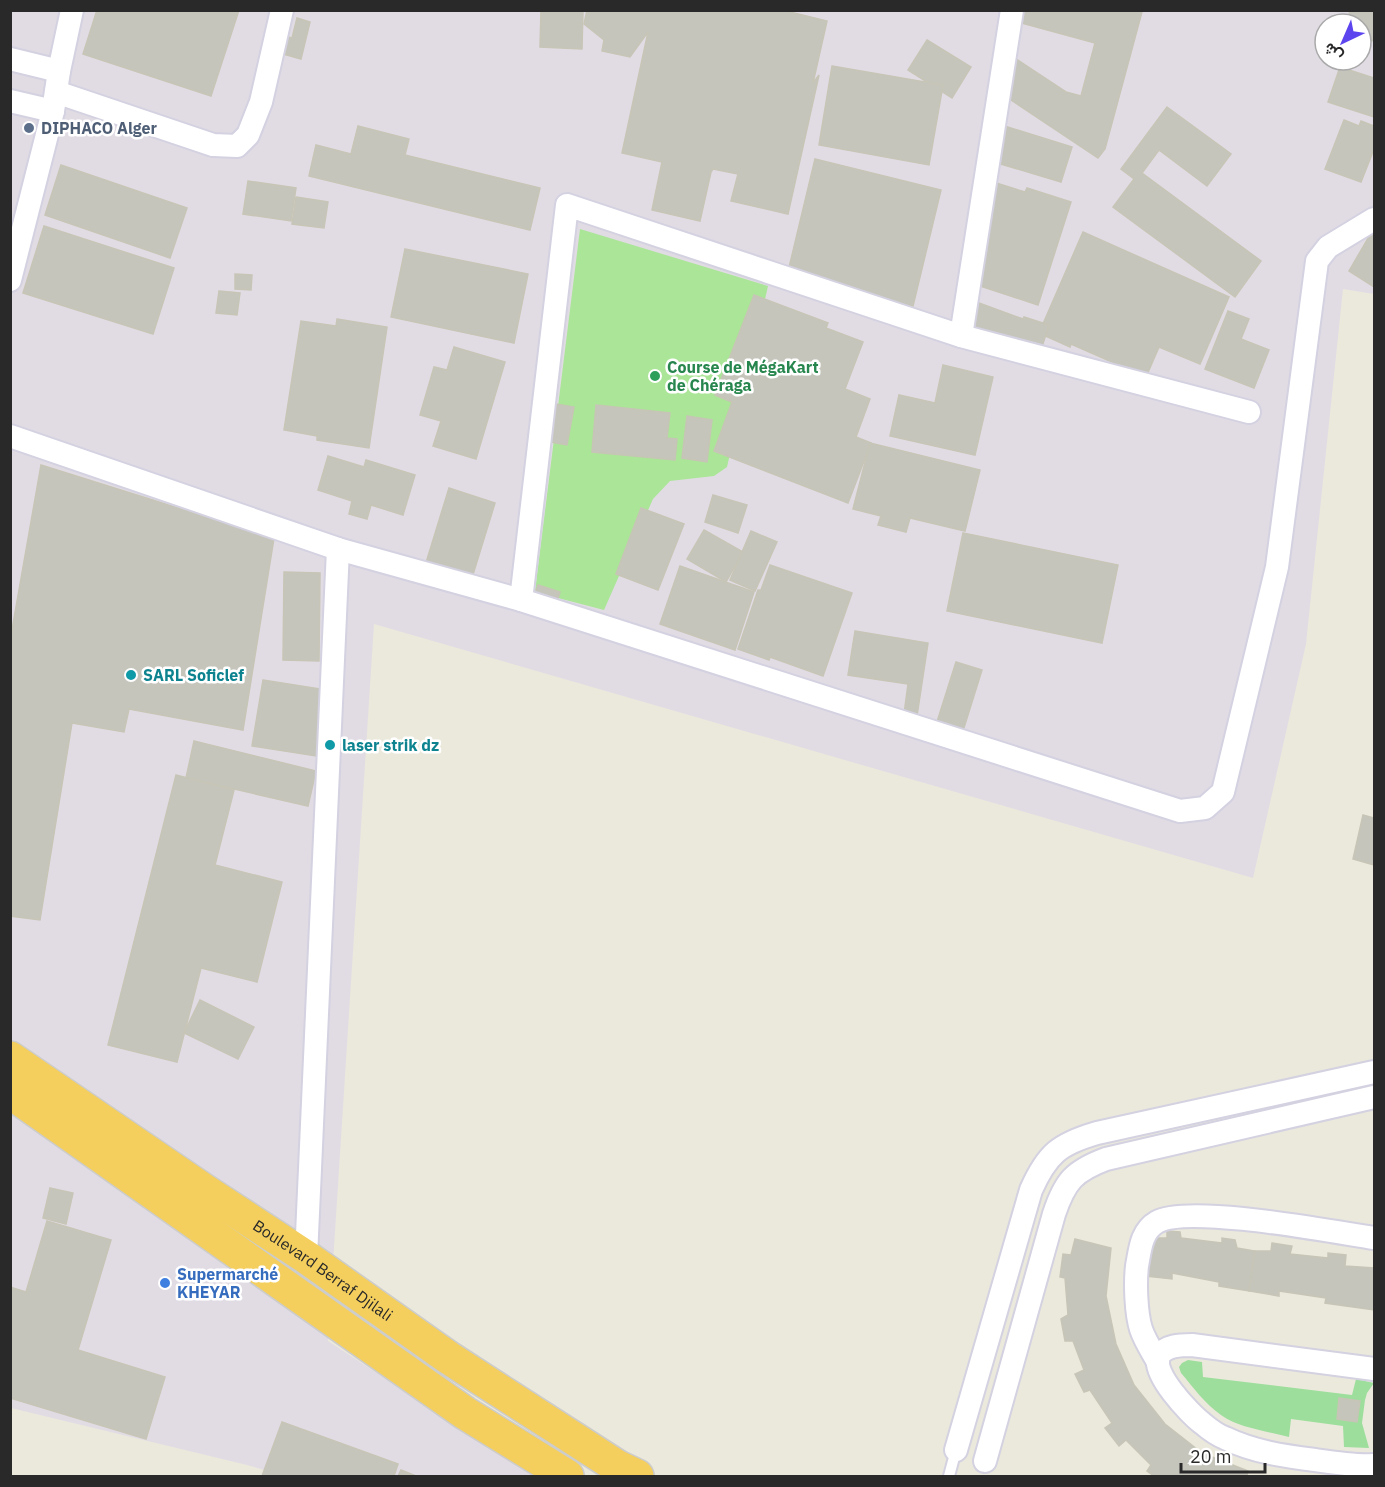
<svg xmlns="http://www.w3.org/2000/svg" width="1385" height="1487" font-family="'IBM Plex Sans',Vazirmatn,sans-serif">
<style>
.industrial{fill:#e1dce4;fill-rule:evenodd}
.green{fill:#9dde9c}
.pitch{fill:#abe598}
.building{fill:#c6c5bc;stroke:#c6c5b6;stroke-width:1.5}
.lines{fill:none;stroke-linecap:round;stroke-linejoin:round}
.lane-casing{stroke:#d4d1e1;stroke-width:14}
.street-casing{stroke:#d4d1e1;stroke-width:26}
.highway-casing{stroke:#ccc;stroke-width:36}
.lane{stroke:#fff;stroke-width:10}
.street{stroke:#fff;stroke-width:22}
.highway{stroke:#f4cf5e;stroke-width:33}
.service-dot{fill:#5c6f8a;stroke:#fff;stroke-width:2}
.leisure-dot{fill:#2e9e5b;stroke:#fff;stroke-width:2}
.culture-dot{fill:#0f9aa8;stroke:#fff;stroke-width:2}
.shop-dot{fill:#3f7fe0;stroke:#fff;stroke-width:2}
.labels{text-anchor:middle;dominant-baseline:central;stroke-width:5;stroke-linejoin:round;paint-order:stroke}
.service-label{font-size:16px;font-weight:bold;fill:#4e5e75;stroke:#fff;text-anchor:start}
.leisure-label{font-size:16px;font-weight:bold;fill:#27864d;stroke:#fff;text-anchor:start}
.culture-label{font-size:16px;font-weight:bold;fill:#0d838f;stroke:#fff;text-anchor:start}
.street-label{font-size:16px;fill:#292929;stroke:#fff}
.shop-label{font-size:16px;font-weight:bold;fill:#366cbe;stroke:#fff;text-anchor:start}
</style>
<rect width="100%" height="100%" fill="#ebe9dc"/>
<path class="industrial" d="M11,11H1374V294L1343,289L1306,644L1253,878L374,624L328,1341L535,1476H285L247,1465L11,1408ZM1325,24H1361V60H1325Z"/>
<path class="green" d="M1188,1360L1202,1362L1203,1377L1352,1395L1356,1379L1374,1383L1367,1393L1365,1400L1362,1423L1369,1448L1344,1447L1343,1426L1291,1419L1289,1437C1267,1431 1239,1428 1221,1415C1205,1404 1193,1387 1181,1373L1179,1367L1182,1363Z"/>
<path class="pitch" d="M580,229L768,286L727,467L714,476L670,481L653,499L604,610L535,592Z"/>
<g class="building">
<path d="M97,10H239L211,96L83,54Z"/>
<path d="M541,10H583L582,49L540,47Z"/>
<path d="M587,10H782L827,21L813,83L819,75L788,214L731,201L738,174L713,169L711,172L700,221L652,210L662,162L622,153L648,32L630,57L602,51L604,40L584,24Z"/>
<path d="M1010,10H1138L1142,12L1105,149L1098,158L996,90L1010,55L1066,92L1081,96L1095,43L1007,19Z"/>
<path d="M1350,10H1374V41L1361,38V24H1347Z"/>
<path d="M297,18L310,22L301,59L276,52L280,35L292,38Z"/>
<path d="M927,40L971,67L952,98L908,70Z"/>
<path d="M832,66L943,85L929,165L819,145Z"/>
<path d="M1340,67L1374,78V117L1328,102Z"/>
<path d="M1167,107L1231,154L1207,186L1159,150L1142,173L1261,261L1235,297L1113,207L1134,179L1121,169Z"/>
<path d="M1344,120L1359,126L1361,121L1374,126V149L1361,182L1325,169Z"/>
<path d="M995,123L1072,147L1061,182L984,159Z"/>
<path d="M358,126L409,139L405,155L540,188L530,230L309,176L316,145L351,154Z"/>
<path d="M815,159L941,190L913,306L787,276Z"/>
<path d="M61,165L187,208L170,258L45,215Z"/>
<path d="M248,181L296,188L291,221L243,214Z"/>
<path d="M993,182L1025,192L1027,188L1071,202L1038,305L962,280Z"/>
<path d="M296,197L328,202L324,228L292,224Z"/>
<path d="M44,226L174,268L153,334L23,293Z"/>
<path d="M1374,228V287L1349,271Z"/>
<path d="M1083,232L1229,297L1200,364L1159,347L1146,377L1071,344L1070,347L1039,333Z"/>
<path d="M405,249L528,274L514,343L391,317Z"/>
<path d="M235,274L252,275L251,290L235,289Z"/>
<path d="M219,291L240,293L237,315L216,313Z"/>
<path d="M754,295L828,323L826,328L863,342L845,389L870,399L856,437L871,443L848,503L714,451L732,402L715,395Z"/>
<path d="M979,303L1023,319L1024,317L1049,325L1040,353L970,328Z"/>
<path d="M1228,311L1249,319L1241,339L1269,350L1254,388L1205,369Z"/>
<path d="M337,319L387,327L369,448L317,440V436L284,430L301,321L336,326Z"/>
<path d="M454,347L505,362L476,459L433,446L441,421L420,415L434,367L447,370Z"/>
<path d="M943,365L993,377L975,455L890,436L899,395L935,403Z"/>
<path d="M550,403L574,407L567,445L544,441Z"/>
<path d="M596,405L670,413L667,438L677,439L675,460L592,452Z"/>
<path d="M687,416L712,420L707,462L682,458Z"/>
<path d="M870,443L980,470L965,531L910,518L906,532L878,525L881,516L853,509Z"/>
<path d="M328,456L364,467L366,460L415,475L403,515L371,505L367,519L349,514L352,501L318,490Z"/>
<path d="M41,465L274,538L243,730L129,709L124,732L72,723L40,920L10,916V641Z"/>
<path d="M449,488L495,503L471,581L425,566Z"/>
<path d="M713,495L747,505L738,533L705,522Z"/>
<path d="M641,508L684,524L658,590L616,574Z"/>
<path d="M704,530L743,552L726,582L687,559Z"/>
<path d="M751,531L777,542L755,591L730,580Z"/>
<path d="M963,533L1118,565L1102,643L947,611Z"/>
<path d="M770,565L852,593L823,676L770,657L769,660L738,649L758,590H761Z"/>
<path d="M680,566L754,592L735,650L660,624Z"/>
<path d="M284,572L320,573L319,661L283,660Z"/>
<path d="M538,585L560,592L554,611L532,603Z"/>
<path d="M855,631L928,643L917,716L904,714L908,684L848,675Z"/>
<path d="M956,662L982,670L962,734L936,725Z"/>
<path d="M263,680L327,690L316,756L252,746Z"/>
<path d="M194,741L316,771L308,806L186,778Z"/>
<path d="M176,775L234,790L215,865L282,882L257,982L201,968L177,1062L108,1045Z"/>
<path d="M1363,815L1374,818V865L1353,859Z"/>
<path d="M200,1000L254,1027L238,1059L184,1033Z"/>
<path d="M50,1188L73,1193L66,1224L43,1218Z"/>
<path d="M47,1221L111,1240L78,1350L165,1377L146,1439L10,1398V1287L26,1292Z"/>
<path d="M1167,1231L1180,1232L1181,1238L1222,1243V1238L1235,1240L1237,1248L1255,1251L1249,1291L1219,1286V1282L1172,1273V1279L1146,1276L1149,1238H1167Z"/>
<path d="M1075,1239L1111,1248L1106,1296L1116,1344L1134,1385L1165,1424L1202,1453L1248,1471L1247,1476H1154L1147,1471L1151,1465L1126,1440L1119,1446L1105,1428L1112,1423L1090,1390L1084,1392L1075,1374L1084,1370L1073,1341H1065L1061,1319L1068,1315L1065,1278L1060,1277L1063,1254L1071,1255Z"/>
<path d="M1272,1243L1292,1246L1290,1254L1328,1258V1253L1346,1255L1345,1266L1374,1268V1310L1325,1303L1326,1298L1279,1291V1296L1249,1291L1255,1251H1271Z"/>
<path d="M1339,1398L1360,1401L1357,1422L1337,1419Z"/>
<path d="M282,1422L398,1464L394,1476H262Z"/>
<path d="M401,1470L416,1476H398Z"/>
</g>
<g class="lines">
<defs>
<path id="lane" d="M949,1476L956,1450"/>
<g id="street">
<path d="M10,59L59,71"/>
<path d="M56,92L213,145L237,146L248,135L261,102L282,10"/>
<path d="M10,101L53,111"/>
<path d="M10,280L53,111L59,71L72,10"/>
<path d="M961,336L1012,10"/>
<path d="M10,436L338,549L521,600L1180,811L1205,808L1223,792L1277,567L1317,261L1328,247L1374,219"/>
<path d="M521,600L567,205L961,336L1249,412"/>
<path d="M306,1257L338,549"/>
<path d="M1158,1362C1152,1351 1145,1341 1141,1329C1136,1313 1135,1283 1137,1266C1140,1250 1141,1231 1157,1222C1188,1204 1334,1232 1374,1238"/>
<path d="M1374,1369L1192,1345C1181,1345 1165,1345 1159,1356C1150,1372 1190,1414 1202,1423C1209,1429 1217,1435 1225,1438C1254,1452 1284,1456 1315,1460C1335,1463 1354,1466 1374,1465"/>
<path d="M956,1450L1031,1190C1047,1154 1059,1144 1097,1133L1374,1072"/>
<path d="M985,1461L1054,1214C1065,1181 1074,1171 1106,1159L1374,1097"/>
</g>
<g id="highway">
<path id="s1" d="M10,1058L205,1191L306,1257L449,1358L618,1467L637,1476"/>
<path d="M10,1092L465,1413L567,1476"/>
</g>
</defs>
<use href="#lane" class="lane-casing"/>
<use href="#street" class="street-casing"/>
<use href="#highway" class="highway-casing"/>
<use href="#lane" class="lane"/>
<use href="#street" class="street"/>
<use href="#highway" class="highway"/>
</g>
<circle class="service-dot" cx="29" cy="128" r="6"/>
<circle class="leisure-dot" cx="655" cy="376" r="6"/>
<g class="culture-dot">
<circle cx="131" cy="675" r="6"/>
<circle cx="330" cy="745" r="6"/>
</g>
<circle class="shop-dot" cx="165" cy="1283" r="6"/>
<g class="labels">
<g class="service-label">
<text x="41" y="128">DIPHACO Alger</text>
</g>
<g class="leisure-label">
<text x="667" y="367">Course de MégaKart<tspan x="667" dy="18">de Chéraga</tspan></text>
</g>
<g class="culture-label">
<text x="143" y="675">SARL Soficlef</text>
<text x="342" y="745">laser strik dz</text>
</g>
<g class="street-label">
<text stroke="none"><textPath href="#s1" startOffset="378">Boulevard Berraf Djilali</textPath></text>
</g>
<g class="shop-label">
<text x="177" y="1274">Supermarché<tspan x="177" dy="18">KHEYAR</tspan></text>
</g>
</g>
<rect width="1385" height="1487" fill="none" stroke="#292929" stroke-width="24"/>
<g transform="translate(1343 42) rotate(224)"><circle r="28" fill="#ffffff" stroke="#a9a9a9" stroke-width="1.5"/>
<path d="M0-4.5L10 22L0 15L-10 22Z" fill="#5c45ef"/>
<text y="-9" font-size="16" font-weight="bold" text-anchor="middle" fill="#292929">ش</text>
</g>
<path d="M1181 1463v9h84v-9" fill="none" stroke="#292929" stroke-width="3"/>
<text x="1190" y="1463" font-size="18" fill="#292929" stroke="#ffffff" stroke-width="4.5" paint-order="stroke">20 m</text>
</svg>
